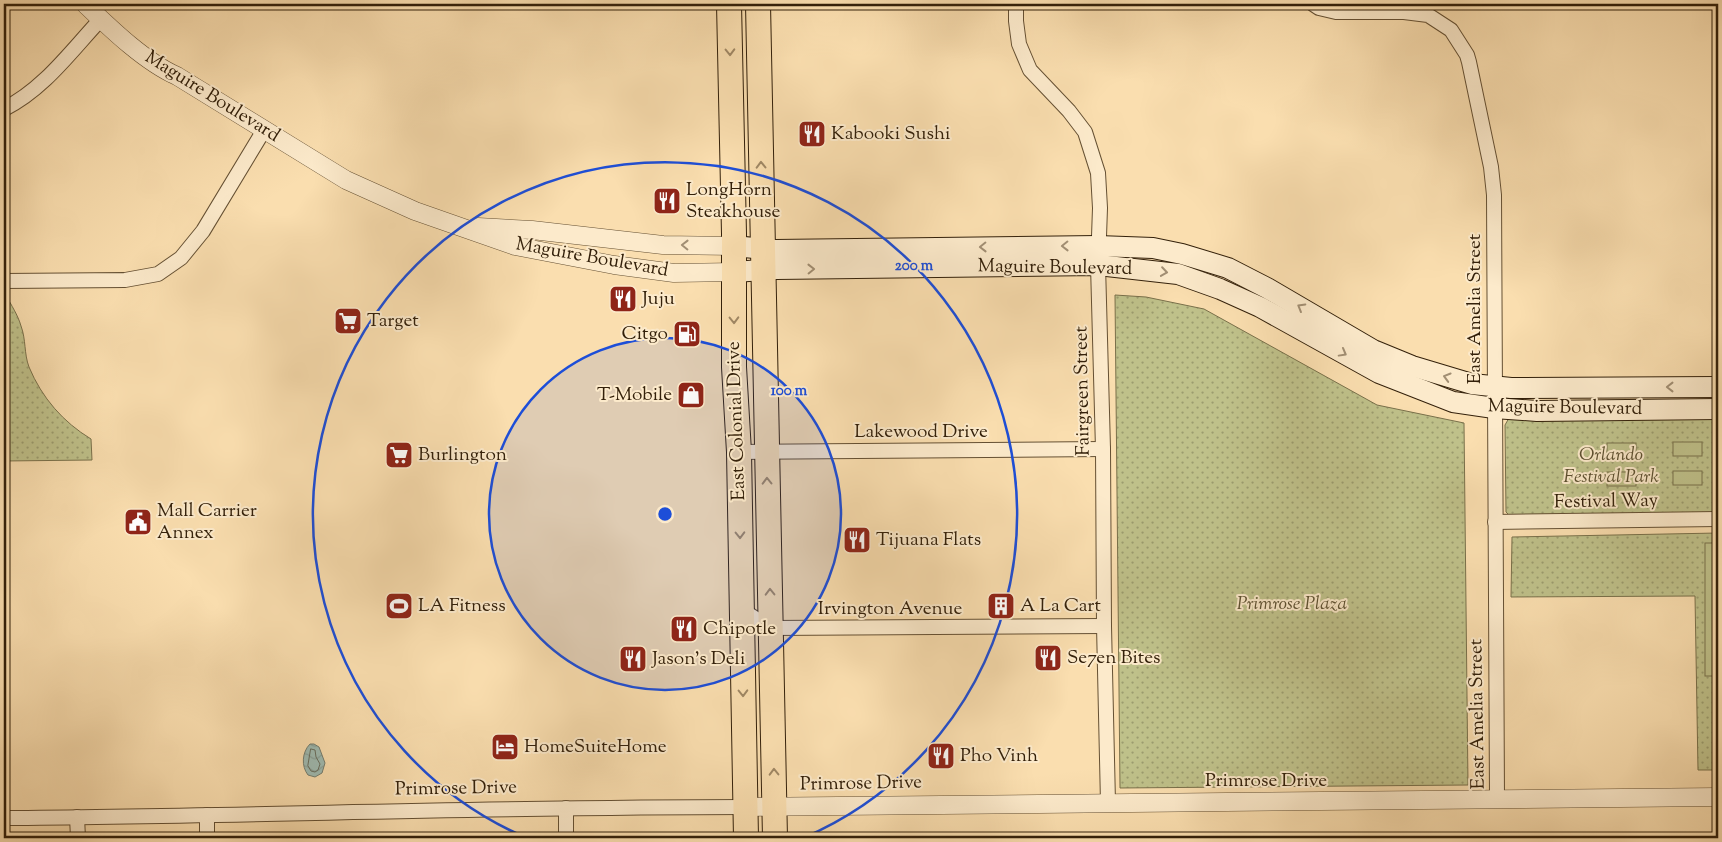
<svg xmlns="http://www.w3.org/2000/svg" width="1722" height="842" font-family="'Sorts Mill Goudy',serif">
<style>
.grass{fill:url(#grass-dots);stroke:#79704a}
.pitch{fill:#bfc18a;stroke:#79704a}
.water{fill:url(#water-waves);stroke:#747d6f}
.lines{fill:none;stroke-linecap:round;stroke-linejoin:round}
.shore{stroke:#696e5e;stroke-width:1}
.minor-casing{stroke:#655033;stroke-width:16}
.tertiary-casing{stroke:#655033;stroke-width:19}
.secondary-casing{stroke:#33200a;stroke-width:22}
.trunk-casing{stroke:#33200a;stroke-width:26}
.minor{stroke:#fceacb;stroke-width:14}
.tertiary{stroke:#fceacb;stroke-width:18}
.secondary{stroke:#fceacb;stroke-width:20}
.trunk{stroke:#fadeaf;stroke-width:24}
.oneway{stroke:#a08865}
.oneway2{stroke:#a28f74}
.ring{fill:none;stroke:#1d4ed8;stroke-width:2.5}
.labels{text-anchor:middle;dominant-baseline:central;stroke-width:4;stroke-linejoin:round;paint-order:stroke}
.street-label{font-size:19px;fill:#33200a;stroke:#fceacb}
.poi-label{font-size:19px;fill:#33200a;stroke:#fceacb;text-anchor:start}
.park-label{font-size:19px;font-style:italic;fill:#5d5030;stroke:#fceacb}
.centre{fill:#1d4ed8;stroke:#fceacb;stroke-width:2.5}
.ring-label{font-size:15px;text-anchor:middle;font-weight:bold;fill:#1d4ed8;stroke:#fceacb;stroke-width:4;stroke-linejoin:round;paint-order:stroke}
</style>
<defs>
<pattern id="grass-dots" width="8" height="8" patternUnits="userSpaceOnUse" patternTransform="scale(1.25)"><rect width="8" height="8" fill="#bfc18a"/><path d="M2 2h.1M6 6h.1" fill="none" stroke="#9c9c6f" stroke-width="1.8" stroke-linecap="round"/></pattern>
<pattern id="water-waves" width="16" height="10" patternUnits="userSpaceOnUse" patternTransform="scale(1.25)"><rect width="16" height="10" fill="#9fbbb2"/><path d="M0 5q4-4 8 0t8 0" fill="none" stroke="#89a098"/></pattern>
</defs>
<rect width="100%" height="100%" fill="#fadeaf"/>
<filter id="stains"><feTurbulence type="fractalNoise" baseFrequency=".004" numOctaves="4"/><feColorMatrix values="0 0 0 0 .2 0 0 0 0 .09 0 0 0 0 .02 0 0 0 .5 -.17"/></filter>
<radialGradient id="worn" r=".72"><stop offset=".6" stop-color="#630" stop-opacity="0"/><stop offset="1" stop-color="#630" stop-opacity=".3"/></radialGradient>
<g class="grass">
<path d="M1323,4H1425L1340,7Z"/>
<path d="M4,295H6C11,305 18,315 21,326C26,339 24,354 29,367C42,398 63,422 91,439L92,460L4,461Z"/>
<path d="M1115,295L1146,297L1204,309L1377,405L1464,423L1468,785L1120,788Z"/>
<path d="M1718,416V515L1510,516L1506,512L1505,425L1509,418Z"/>
<path d="M1718,533V770H1698L1695,596L1511,597L1512,537Z"/>
</g>
<g class="pitch">
<rect x="1673" y="442" width="29" height="14"/>
<rect x="1607" y="443" width="29" height="14"/>
<rect x="1673" y="471" width="29" height="14"/>
<rect x="1607" y="472" width="29" height="14"/>
<rect x="1705" y="543" width="13" height="133"/>
</g>
<path class="water" d="M310,744H314L319,747L325,763L322,773L315,777L308,775C301,766 302,752 310,744Z"/>
<g class="lines">
<path class="shore" d="M311,749L315,750L316,757L320,764L318,770L315,772L311,771L308,766Z"/>
<defs>
<g id="minor">
<path d="M1016,4V21L1019,44L1030,70L1069,111L1085,132L1098,173L1100,208L1098,265L1103,449L1104,626L1108,803"/>
<path d="M1313,4L1319,8L1336,12H1404L1428,15L1451,30L1467,55L1469,62L1491,167L1494,195L1497,800"/>
<path d="M4,109C44,89 71,51 101,19"/>
<path d="M4,281L125,280L158,274L181,258L203,231L264,130"/>
<path d="M739,452L1103,449"/>
<path d="M1495,522L1718,519"/>
<path d="M741,609L770,628L1104,626"/>
<path d="M566,808V838"/>
<path d="M207,815V838"/>
<path d="M77,817L78,838"/>
<path d="M4,818C251,816 498,807 745,807"/>
</g>
<g id="tertiary">
<path d="M85,4C110,28 145,62 177,76L346,180L415,211L515,246L614,265L674,273L734,272"/>
<path d="M478,227L532,230L663,245L734,246"/>
<path d="M745,807L1718,797"/>
</g>
<g id="secondary">
<path d="M734,246L775,250L1098,246L1153,248L1182,254L1228,268L1267,288L1373,350L1412,366L1472,384L1511,388L1718,387"/>
<path d="M734,272L776,269L1098,265L1178,274L1220,289L1260,307L1379,373L1453,402L1494,408L1537,411L1718,409"/>
</g>
<g id="trunk">
<path d="M729,4L734,234V367L739,452L746,838"/>
<path d="M758,4L775,838"/>
</g>
</defs>
<use href="#minor" class="minor-casing"/>
<use href="#tertiary" class="tertiary-casing"/>
<use href="#secondary" class="secondary-casing"/>
<use href="#trunk" class="trunk-casing"/>
<use href="#minor" class="minor"/>
<use href="#tertiary" class="tertiary"/>
<use href="#secondary" class="secondary"/>
<use href="#trunk" class="trunk"/>
</g>
<defs><path id="oneway-chevron" d="M-2-3.5L2.5 0L-2 3.5" fill="none" stroke-width="1.6" stroke-linecap="round" stroke-linejoin="round" transform="scale(1.25)"/></defs>
<g class="oneway">
<use href="#oneway-chevron" transform="translate(730 52) rotate(89)"/>
<use href="#oneway-chevron" transform="translate(761 165) rotate(-91)"/>
<use href="#oneway-chevron" transform="translate(734 320) rotate(89)"/>
<use href="#oneway-chevron" transform="translate(767 481) rotate(-91)"/>
<use href="#oneway-chevron" transform="translate(740 535) rotate(89)"/>
<use href="#oneway-chevron" transform="translate(770 592) rotate(-91)"/>
<use href="#oneway-chevron" transform="translate(743 693) rotate(89)"/>
<use href="#oneway-chevron" transform="translate(774 772) rotate(-91)"/>
</g>
<g class="oneway2">
<use href="#oneway-chevron" transform="translate(685 245) rotate(-179)"/>
<use href="#oneway-chevron" transform="translate(1065 246) rotate(179)"/>
<use href="#oneway-chevron" transform="translate(983 247) rotate(179)"/>
<use href="#oneway-chevron" transform="translate(811 269) rotate(-1)"/>
<use href="#oneway-chevron" transform="translate(1164 272) rotate(8)"/>
<use href="#oneway-chevron" transform="translate(1301 307) rotate(-150)"/>
<use href="#oneway-chevron" transform="translate(1343 353) rotate(29)"/>
<use href="#oneway-chevron" transform="translate(1447 377) rotate(-164)"/>
<use href="#oneway-chevron" transform="translate(1670 387) rotate(180)"/>
</g>
<circle cx="665" cy="514" r="176" fill="#1d4ed8" fill-opacity=".12"/>
<g class="ring">
<circle cx="665" cy="514" r="176"/>
<path d="M527 838A352 352 0 1 1 803 838"/>
</g>
<defs>
<symbol id="restaurant-square" viewBox="-11 -11 22 22"><rect x="-9" y="-9" width="18" height="18" rx="4" fill="#8f2418" stroke="#fceacb"/><path d="M-5-6h1v4h1v-4h1v4h1v-4h1v5L-1.5 .5V6h-2V.5L-5-1ZM5-6V6H3V1.5H1.5Q1.5-4 5-6Z" fill="#fff"/></symbol>
<symbol id="supermarket-square" viewBox="-11 -11 22 22"><rect x="-9" y="-9" width="18" height="18" rx="4" fill="#8f2418" stroke="#fceacb"/><path d="M-6-5.5h2.5l.6 2H6L4.5 2H-2.5L-4.4-4H-6ZM-1.5 3.2a1.3 1.3 0 1 0 .1 0ZM3 3.2a1.3 1.3 0 1 0 .1 0Z" fill="#fff"/></symbol>
<symbol id="fuel-square" viewBox="-11 -11 22 22"><rect x="-9" y="-9" width="18" height="18" rx="4" fill="#8f2418" stroke="#fceacb"/><path d="M-5.5-6h7V0h2V4h1.3V-2.5L3-4.5l.8-.8L6-3V5H2.5V1h-1V6h-7ZM-4.2-4.7v3.2H.2V-4.7Z" fill="#fff"/></symbol>
<symbol id="shop-square" viewBox="-11 -11 22 22"><rect x="-9" y="-9" width="18" height="18" rx="4" fill="#8f2418" stroke="#fceacb"/><path d="M-5-2.5h2.3a2.7 3.5 0 0 1 5.4 0H5L5.5 6h-11ZM-1.5-2.5h3a1.5 2.3 0 0 0-3 0Z" fill="#fff"/></symbol>
<symbol id="civic-square" viewBox="-11 -11 22 22"><rect x="-9" y="-9" width="18" height="18" rx="4" fill="#8f2418" stroke="#fceacb"/><path d="M-.6-6.5H3V-4.5H.6V-3L4-1V1h2V6H-6V1h2V-1L-.6-3ZM-1.2 2.5V6h2.4V2.5Z" fill="#fff"/></symbol>
<symbol id="stadium-square" viewBox="-11 -11 22 22"><rect x="-9" y="-9" width="18" height="18" rx="4" fill="#8f2418" stroke="#fceacb"/><path d="M0-5a6.5 5 0 1 0 0 10a6.5 5 0 1 0 0-10ZM-3.5-1.8h7v3.6h-7Z" fill="#fff"/></symbol>
<symbol id="building-square" viewBox="-11 -11 22 22"><rect x="-9" y="-9" width="18" height="18" rx="4" fill="#8f2418" stroke="#fceacb"/><path d="M-4-6H4V6H1V3H-1V6H-4ZM-2.5-4.3h1.7v1.8h-1.7ZM.8-4.3h1.7v1.8H.8ZM-2.5-1h1.7V.8h-1.7ZM.8-1h1.7V.8H.8Z" fill="#fff"/></symbol>
<symbol id="hotel-square" viewBox="-11 -11 22 22"><rect x="-9" y="-9" width="18" height="18" rx="4" fill="#8f2418" stroke="#fceacb"/><path d="M-6-4.5h1.5V1H6V5H4.5V3h-9V5H-6ZM-4 0a1.8 1.8 0 1 1 3.6 0ZM.5 0V-2.5h3Q6-2.5 6 0Z" fill="#fff"/></symbol>
</defs>
<g fill-rule="evenodd">
<use href="#restaurant-square" x="796" y="118" width="32" height="32"/>
<use href="#restaurant-square" x="651" y="185" width="32" height="32"/>
<use href="#restaurant-square" x="607" y="283" width="32" height="32"/>
<use href="#supermarket-square" x="332" y="305" width="32" height="32"/>
<use href="#fuel-square" x="671" y="318" width="32" height="32"/>
<use href="#shop-square" x="675" y="379" width="32" height="32"/>
<use href="#supermarket-square" x="383" y="439" width="32" height="32"/>
<use href="#civic-square" x="122" y="506" width="32" height="32"/>
<use href="#restaurant-square" x="841" y="524" width="32" height="32"/>
<use href="#stadium-square" x="383" y="590" width="32" height="32"/>
<use href="#building-square" x="985" y="590" width="32" height="32"/>
<use href="#restaurant-square" x="668" y="613" width="32" height="32"/>
<use href="#restaurant-square" x="1032" y="642" width="32" height="32"/>
<use href="#restaurant-square" x="617" y="643" width="32" height="32"/>
<use href="#hotel-square" x="489" y="731" width="32" height="32"/>
<use href="#restaurant-square" x="925" y="740" width="32" height="32"/>
</g>
<g class="labels">
<g class="street-label">
<text transform="translate(212 97) rotate(32)">Maguire Boulevard</text>
<text transform="translate(592 258) rotate(10)">Maguire Boulevard</text>
<text transform="translate(1055 268) rotate(1)">Maguire Boulevard</text>
<text transform="translate(1475 309) rotate(-90)">East Amelia Street</text>
<text transform="translate(1083 391) rotate(-91)">Fairgreen Street</text>
<text transform="translate(1565 408) rotate(1)">Maguire Boulevard</text>
<text transform="translate(737 421) rotate(-92)">East Colonial Drive</text>
<text x="921" y="432">Lakewood Drive</text>
<text transform="translate(1606 502) rotate(-1)">Festival Way</text>
<text x="890" y="609">Irvington Avenue</text>
<text transform="translate(1478 714) rotate(-91)">East Amelia Street</text>
<text x="1266" y="781">Primrose Drive</text>
<text transform="translate(861 784) rotate(-1)">Primrose Drive</text>
<text transform="translate(456 789) rotate(-1)">Primrose Drive</text>
</g>
<g class="poi-label">
<text x="831" y="134">Kabooki Sushi</text>
<text x="686" y="190">LongHorn<tspan x="686" dy="22">Steakhouse</tspan></text>
<text x="642" y="299">Juju</text>
<text x="367" y="321">Target</text>
<text x="668" y="334" text-anchor="end">Citgo</text>
<text x="672" y="395" text-anchor="end">T-Mobile</text>
<text x="418" y="455">Burlington</text>
<text x="157" y="511">Mall Carrier<tspan x="157" dy="22">Annex</tspan></text>
<text x="876" y="540">Tijuana Flats</text>
<text x="418" y="606">LA Fitness</text>
<text x="1020" y="606">A La Cart</text>
<text x="703" y="629">Chipotle</text>
<text x="1067" y="658">Se7en Bites</text>
<text x="652" y="659">Jason's Deli</text>
<text x="524" y="747">HomeSuiteHome</text>
<text x="960" y="756">Pho Vinh</text>
</g>
<g class="park-label">
<text x="1611" y="455">Orlando<tspan x="1611" dy="22">Festival Park</tspan></text>
<text x="1292" y="604">Primrose Plaza</text>
</g>
</g>
<circle cx="665" cy="514" r="8" class="centre"/>
<g class="ring-label">
<text x="914" y="270">200 m</text>
<text x="789" y="395">100 m</text>
</g>
<rect width="1722" height="842" fill="none" stroke="#fadeaf" stroke-width="20"/>
<rect x="5" y="5" width="1712" height="832" fill="none" stroke="#33200a" stroke-width="2.5"/>
<rect x="10" y="10" width="1702" height="822" fill="none" stroke="#33200a"/>
<rect width="100%" height="100%" filter="url(#stains)"/>
<rect width="100%" height="100%" fill="url(#worn)"/>
</svg>
